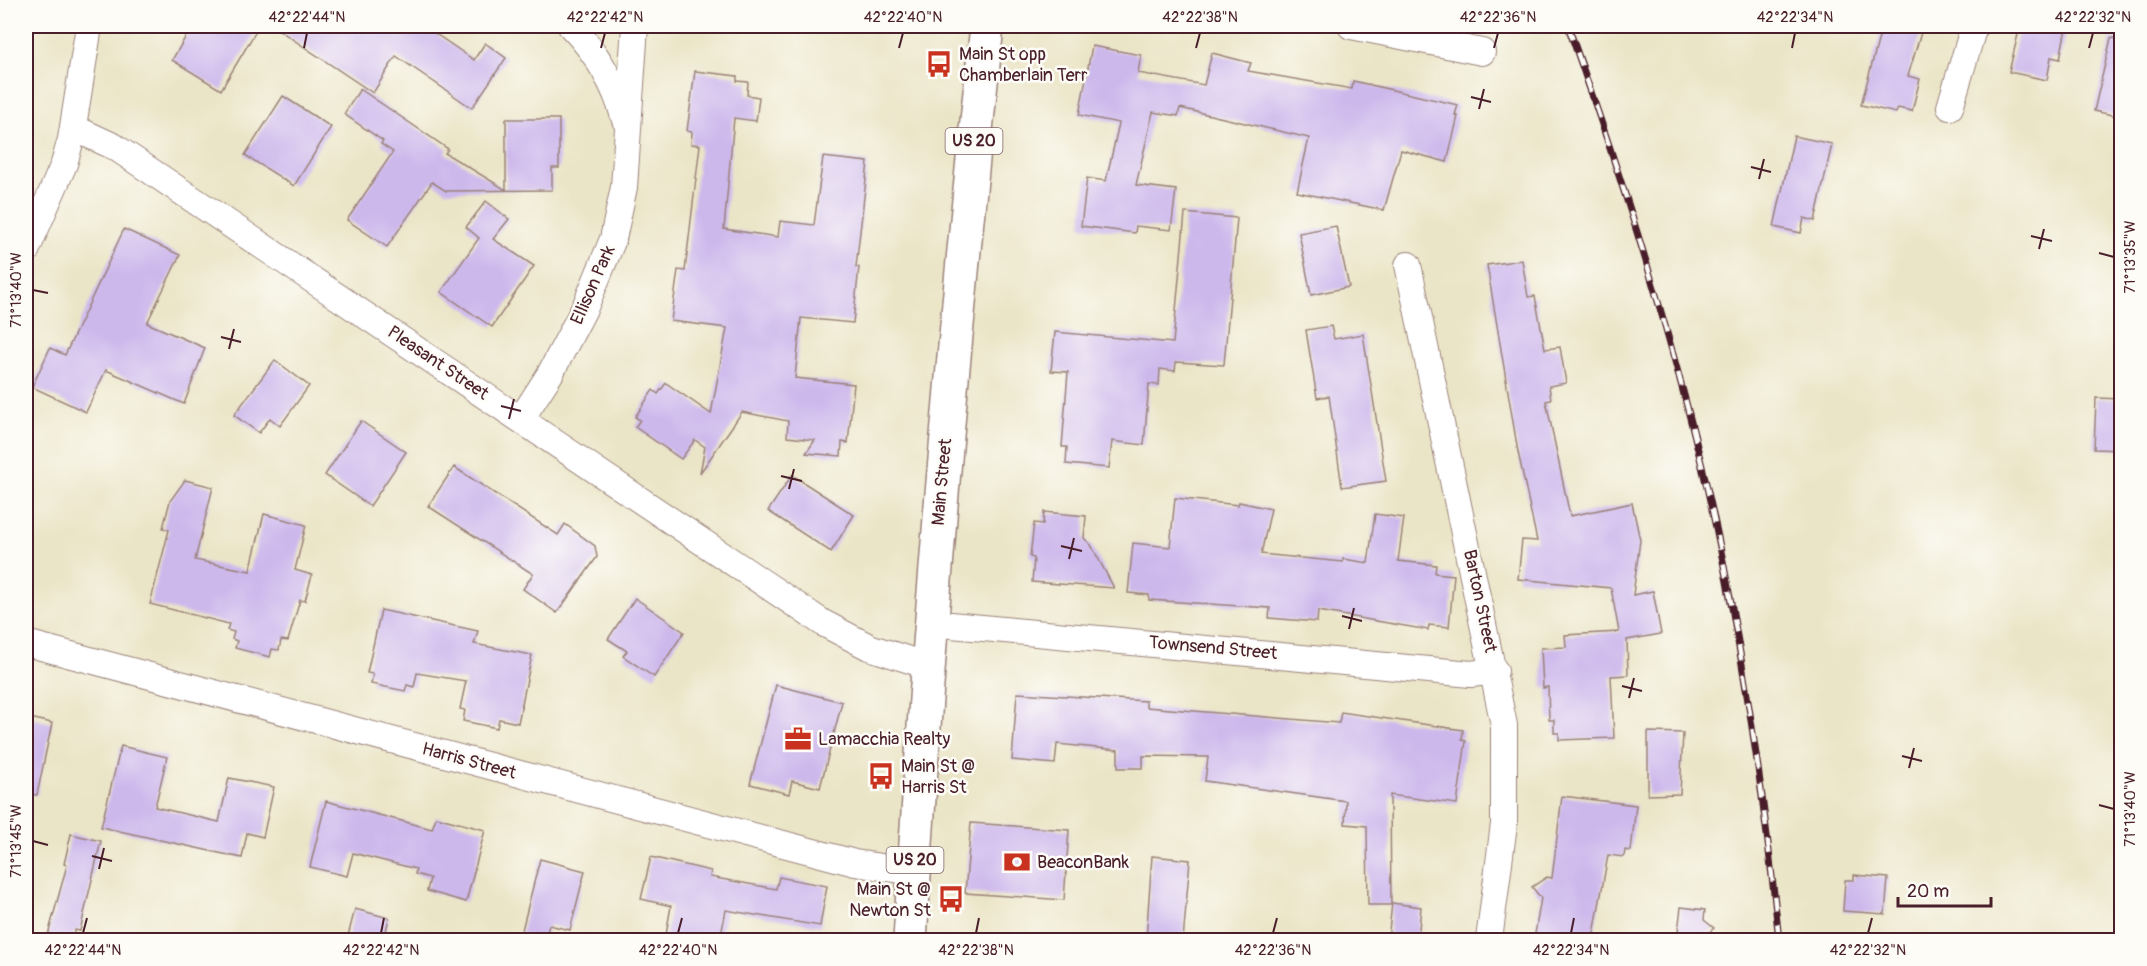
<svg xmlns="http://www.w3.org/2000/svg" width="2147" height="966" font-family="Pangolin,sans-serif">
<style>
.building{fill:#cdb8ec}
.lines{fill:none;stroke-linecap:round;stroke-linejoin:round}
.street-casing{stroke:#9a8279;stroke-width:28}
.primary-casing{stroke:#9a8279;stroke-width:36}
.street{stroke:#fff;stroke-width:26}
.primary{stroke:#fff;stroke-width:33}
.rail-casing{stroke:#4a1f2b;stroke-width:7}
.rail{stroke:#fdfcf7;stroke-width:4.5;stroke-dasharray:14;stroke-linecap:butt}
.ticks{fill:none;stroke:#4a1f2b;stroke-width:2}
.labels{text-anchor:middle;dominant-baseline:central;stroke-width:5;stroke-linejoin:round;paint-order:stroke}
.shield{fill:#fdfcf7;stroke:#806168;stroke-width:1.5}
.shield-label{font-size:16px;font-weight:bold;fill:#4a1f2b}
.poi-label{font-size:18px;fill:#4a1f2b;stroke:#fdfcf7;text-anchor:start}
.street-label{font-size:18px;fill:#4a1f2b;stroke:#fdfcf7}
.neatline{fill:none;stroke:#4a1f2b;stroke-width:2}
.ticks-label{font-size:15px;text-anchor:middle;fill:#4a1f2b}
</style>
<rect width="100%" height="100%" fill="#fdfcf7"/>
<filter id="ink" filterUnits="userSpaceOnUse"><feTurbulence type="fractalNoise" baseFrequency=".0167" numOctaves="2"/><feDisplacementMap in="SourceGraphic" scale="12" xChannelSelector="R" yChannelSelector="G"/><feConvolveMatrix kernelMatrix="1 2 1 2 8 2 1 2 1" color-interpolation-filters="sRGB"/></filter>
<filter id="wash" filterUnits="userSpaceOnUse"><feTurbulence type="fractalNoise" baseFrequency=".008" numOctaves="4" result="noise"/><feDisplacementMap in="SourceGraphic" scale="24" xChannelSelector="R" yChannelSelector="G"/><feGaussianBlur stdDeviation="1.35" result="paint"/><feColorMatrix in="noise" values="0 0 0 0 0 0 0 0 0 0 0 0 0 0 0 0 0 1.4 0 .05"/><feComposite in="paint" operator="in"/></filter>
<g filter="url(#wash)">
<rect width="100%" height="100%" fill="#ebe5c7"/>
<g id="blocks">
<g class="building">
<path d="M192,26H259L221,90L172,60Z"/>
<path d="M273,26H424L474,60L485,43L506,58L472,108L396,56L373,93Z"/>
<path d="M1882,26H1923L1908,76L1920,79L1912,111L1898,108L1896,113L1861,105Z"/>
<path d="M2020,26L2066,28L2060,59L2051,57L2047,80L2009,72Z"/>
<path d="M2111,38L2121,39V117L2094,111Z"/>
<path d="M1092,46L1141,55L1138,73L1204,85L1212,53L1251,63L1248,71L1352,89L1353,81L1458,105L1455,115L1458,116L1447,162L1401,150L1384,210L1297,192L1309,138L1180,108L1178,116L1153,112L1136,185L1176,190L1171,230L1136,226L1135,233L1081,226L1087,178L1106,181L1119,123L1079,115Z"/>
<path d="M695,71L737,76V81L748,82L747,95L759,97L756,121L734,118L724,229L778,237L780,221L814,225L823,157L868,162L856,267H859L853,323L801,318L795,378L854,384L848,443L842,442L841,456L806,453L815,440L787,437L788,421L742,412L700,473L705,447L695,440L681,459L635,427L640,420L635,417L653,390L658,394L666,383L711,414L727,328L671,321L678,270L685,271L700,145L691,144L692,132L687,131Z"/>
<path d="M360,89L448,149L445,153L506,190V119H559V168H552V190L446,191L432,182L387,247L347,220L393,152L381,144L383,141L344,114Z"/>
<path d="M283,96L331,127L294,186L245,155Z"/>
<path d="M1794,136L1832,144L1815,221L1804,218L1801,233L1774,227Z"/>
<path d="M486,201L509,219L493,239L534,266L492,327L441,292L479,238L466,227Z"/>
<path d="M1185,213L1237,218L1224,365L1176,362L1175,371L1160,369L1159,385L1149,384L1144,445L1112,441L1109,468L1066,464L1067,447H1062L1068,372L1051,371L1055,332L1173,343Z"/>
<path d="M1336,226L1349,287L1311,295L1299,233Z"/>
<path d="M124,229L180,255L147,323L205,348L184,404L106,370L86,412L32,387L50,348L65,355Z"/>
<path d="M1522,260L1528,297L1535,296L1545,349L1560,347L1566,383L1549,386L1551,400L1546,401L1570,516L1632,503L1640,540L1633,595L1653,591L1661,634L1627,640L1628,675L1611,676L1614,738L1559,740V733H1554V720H1549L1548,687L1543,688L1541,648L1566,647L1565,635L1619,632L1611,588L1518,579L1522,540L1537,541L1518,452L1487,265Z"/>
<path d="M1331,326L1334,339L1363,334L1386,481L1342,487L1329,396L1317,398L1306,330Z"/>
<path d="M275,360L309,386L280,426L270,418L259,433L234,415Z"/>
<path d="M2096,398L2121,399V450L2094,449Z"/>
<path d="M361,421L406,452L370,506L325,475Z"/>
<path d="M454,467L558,535L565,524L595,546L597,557L557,613L523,589L533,574L428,506Z"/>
<path d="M792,475L854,515L831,552L768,511Z"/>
<path d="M185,480L213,487L195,560L250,571L264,514L306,525L295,570L312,575L305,601L300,600L288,641L281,640L279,650L272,649L270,657L235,648L237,641L232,639L234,632L227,630L229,624L150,604L169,530L163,528L170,501Z"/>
<path d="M1175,498L1238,505L1239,502L1271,509L1261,554L1343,562V559L1368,563L1375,514L1404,518L1398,561L1436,565L1435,573L1454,575L1449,627L1429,625L1428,630L1318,611L1317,622L1269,618L1270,608L1149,600V595L1128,593L1133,543L1170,547Z"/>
<path d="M1044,512L1086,516L1084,538L1091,545L1114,588L1032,582L1034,558L1030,557L1034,523L1043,524Z"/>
<path d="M635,598L684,632L654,677L623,656L627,651L608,639Z"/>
<path d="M381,610L478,631L474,644L532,655L518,723L499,719L497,728L463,721L465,710L460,709L466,681L417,673L414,687L407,685L405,691L371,684L373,674L367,673Z"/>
<path d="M776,685L842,702L820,788L792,781L789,794L750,784Z"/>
<path d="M1017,693L1146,701V707L1339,723L1341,712L1463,730L1462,740L1466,741L1457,804L1390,795L1391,905H1368L1367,826L1345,824L1346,801L1205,781L1208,757L1143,756V768H1118V750L1057,744L1055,764L1012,760Z"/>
<path d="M26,717L52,723L37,795L26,794Z"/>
<path d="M1648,732L1683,733L1680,794L1648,795Z"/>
<path d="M121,746L167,757L155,807L219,822L229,778L274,787L263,837L247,833L242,858L101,827Z"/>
<path d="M1562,796L1636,805L1631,851L1625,850L1624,857L1608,855L1593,940H1534L1541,898L1532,887L1547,877L1552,878Z"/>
<path d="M326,801L432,829L436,817L485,830L466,902L427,891L430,878L415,874L416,869L353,853L347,876L310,867Z"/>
<path d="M971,823L1069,830L1064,900L965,893Z"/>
<path d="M71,834L101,841L80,931L75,930L72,940L48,935L67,865L64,864Z"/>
<path d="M1152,856L1190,860L1183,940H1146Z"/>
<path d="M651,857L711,871L710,877L776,889L779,877L827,886L820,926L726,910L720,940H665L671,906L641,899Z"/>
<path d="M540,859L585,871L570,930L549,925L545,940L521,934Z"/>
<path d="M1854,875L1888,878L1885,914L1843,911L1845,880H1854Z"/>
<path d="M1392,903L1421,907L1418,940H1388Z"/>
<path d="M1681,907L1705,910L1704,920L1714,928L1700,940H1677Z"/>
<path d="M355,909L389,918L384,940H363L348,936Z"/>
</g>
</g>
</g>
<g filter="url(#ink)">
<use href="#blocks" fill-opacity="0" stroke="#9a8279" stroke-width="1.5"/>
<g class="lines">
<defs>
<g id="street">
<path d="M571,26C597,53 615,84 625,120"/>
<path d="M1351,26L1482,52"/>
<path d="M1950,107L1974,26"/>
<path d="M74,128L115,147L823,623L869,647L928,666"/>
<path d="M26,251L64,164L71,139L89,26"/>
<path d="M1408,265L1504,725V824L1489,940"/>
<path d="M521,419L550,374L585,307L613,239L624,187L635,26"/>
<path d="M930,623L1471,674L1495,671"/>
<path d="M26,643L855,863L914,872"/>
</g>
<path id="primary" d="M910,940C928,635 954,330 987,26"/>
</defs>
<use href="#street" class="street-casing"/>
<use href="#primary" class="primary-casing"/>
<use href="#street" class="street"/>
<use href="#primary" class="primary"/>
<defs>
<path id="rail" d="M1568,26C1630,201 1686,379 1723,561C1748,686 1766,814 1779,940"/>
</defs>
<use href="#rail" class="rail-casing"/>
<use href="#rail" class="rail"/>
</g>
</g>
<path class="ticks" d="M304,48L307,33M601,48L605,33M899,48L903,33M1196,48L1200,33M1494,48L1498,33M1792,48L1795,33M2089,48L2093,33M1471,97L1491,102M1479,109L1484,89M1751,167L1771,172M1759,179L1764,159M2031,236L2052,241M2039,249L2044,229M2099,253L2114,257M33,290L48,293M221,337L241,342M229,349L234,329M501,406L521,411M509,419L514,399M781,476L802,481M789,489L794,469M1061,546L1082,551M1069,559L1074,538M1342,616L1362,621M1349,629L1354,608M1622,686L1642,691M1629,698L1634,678M1902,756L1922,761M1909,768L1914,748M2099,805L2114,809M33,841L48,845M92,856L112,861M99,869L104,848M83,933L87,918M381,933L384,918M678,933L682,918M976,933L979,918M1273,933L1277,918M1571,933L1574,918M1868,933L1872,918"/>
<defs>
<symbol id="bus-bare" viewBox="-9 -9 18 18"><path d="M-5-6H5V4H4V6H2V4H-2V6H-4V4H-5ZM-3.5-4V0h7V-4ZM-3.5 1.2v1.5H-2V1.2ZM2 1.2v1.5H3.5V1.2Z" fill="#c8321e" stroke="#fdfcf7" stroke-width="2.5" paint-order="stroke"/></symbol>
<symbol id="office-bare" viewBox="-9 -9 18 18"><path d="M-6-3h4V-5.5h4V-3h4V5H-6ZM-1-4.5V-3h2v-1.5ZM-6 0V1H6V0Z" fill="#c8321e" stroke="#fdfcf7" stroke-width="2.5" paint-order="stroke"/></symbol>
<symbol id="bank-bare" viewBox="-9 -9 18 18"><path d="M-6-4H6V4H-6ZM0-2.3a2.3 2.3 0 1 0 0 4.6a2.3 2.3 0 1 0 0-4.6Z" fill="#c8321e" stroke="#fdfcf7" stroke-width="2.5" paint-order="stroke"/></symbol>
</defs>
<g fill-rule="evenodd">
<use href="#bus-bare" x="920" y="45" width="38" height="38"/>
<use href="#office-bare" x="779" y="720" width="38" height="38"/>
<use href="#bus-bare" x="862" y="757" width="38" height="38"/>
<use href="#bank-bare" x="998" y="843" width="38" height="38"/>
<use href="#bus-bare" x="932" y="880" width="38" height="38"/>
</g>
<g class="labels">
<g class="shield">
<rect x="945.5" y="128" width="57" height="26" rx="4.5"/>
<rect x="886.5" y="847" width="57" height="26" rx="4.5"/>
</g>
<g class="shield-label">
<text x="974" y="141">US 20</text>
<text x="915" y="860">US 20</text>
</g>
<g class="poi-label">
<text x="959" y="54">Main St opp<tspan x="959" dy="21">Chamberlain Terr</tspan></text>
<text x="818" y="739">Lamacchia Realty</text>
<text x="901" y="766">Main St @<tspan x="901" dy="21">Harris St</tspan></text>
<text x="1037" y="862">BeaconBank</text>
<text x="931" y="889" text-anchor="end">Main St @<tspan x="931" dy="21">Newton St</tspan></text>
</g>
<g class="street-label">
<text transform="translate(593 285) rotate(-66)">Ellison Park</text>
<text transform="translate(438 363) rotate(34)">Pleasant Street</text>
<text transform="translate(942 482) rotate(-85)">Main Street</text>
<text transform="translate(1480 601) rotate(78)">Barton Street</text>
<text transform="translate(1213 648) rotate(5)">Townsend Street</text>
<text transform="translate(469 761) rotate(15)">Harris Street</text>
</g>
</g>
<rect width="2147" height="966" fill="none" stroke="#fdfcf7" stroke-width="66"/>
<path d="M1898 897v9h93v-9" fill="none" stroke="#4a1f2b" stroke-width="3"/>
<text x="1907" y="897" font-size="18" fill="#4a1f2b" stroke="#fdfcf7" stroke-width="4.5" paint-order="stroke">20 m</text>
<rect x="33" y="33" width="2081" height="900" class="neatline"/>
<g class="ticks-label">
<text x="307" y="22">42°22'44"N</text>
<text x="605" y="22">42°22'42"N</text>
<text x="903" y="22">42°22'40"N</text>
<text x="1200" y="22">42°22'38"N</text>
<text x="1498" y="22">42°22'36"N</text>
<text x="1795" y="22">42°22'34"N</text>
<text x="2093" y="22">42°22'32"N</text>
<text transform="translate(2130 257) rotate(-90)" y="5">71°13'35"W</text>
<text transform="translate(16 290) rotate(-90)" y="5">71°13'40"W</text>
<text transform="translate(2130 809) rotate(-90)" y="5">71°13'40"W</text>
<text transform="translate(16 841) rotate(-90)" y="5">71°13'45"W</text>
<text x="83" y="955">42°22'44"N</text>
<text x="381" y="955">42°22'42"N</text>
<text x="678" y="955">42°22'40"N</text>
<text x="976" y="955">42°22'38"N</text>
<text x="1273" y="955">42°22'36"N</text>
<text x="1571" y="955">42°22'34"N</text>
<text x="1868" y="955">42°22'32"N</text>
</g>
</svg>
